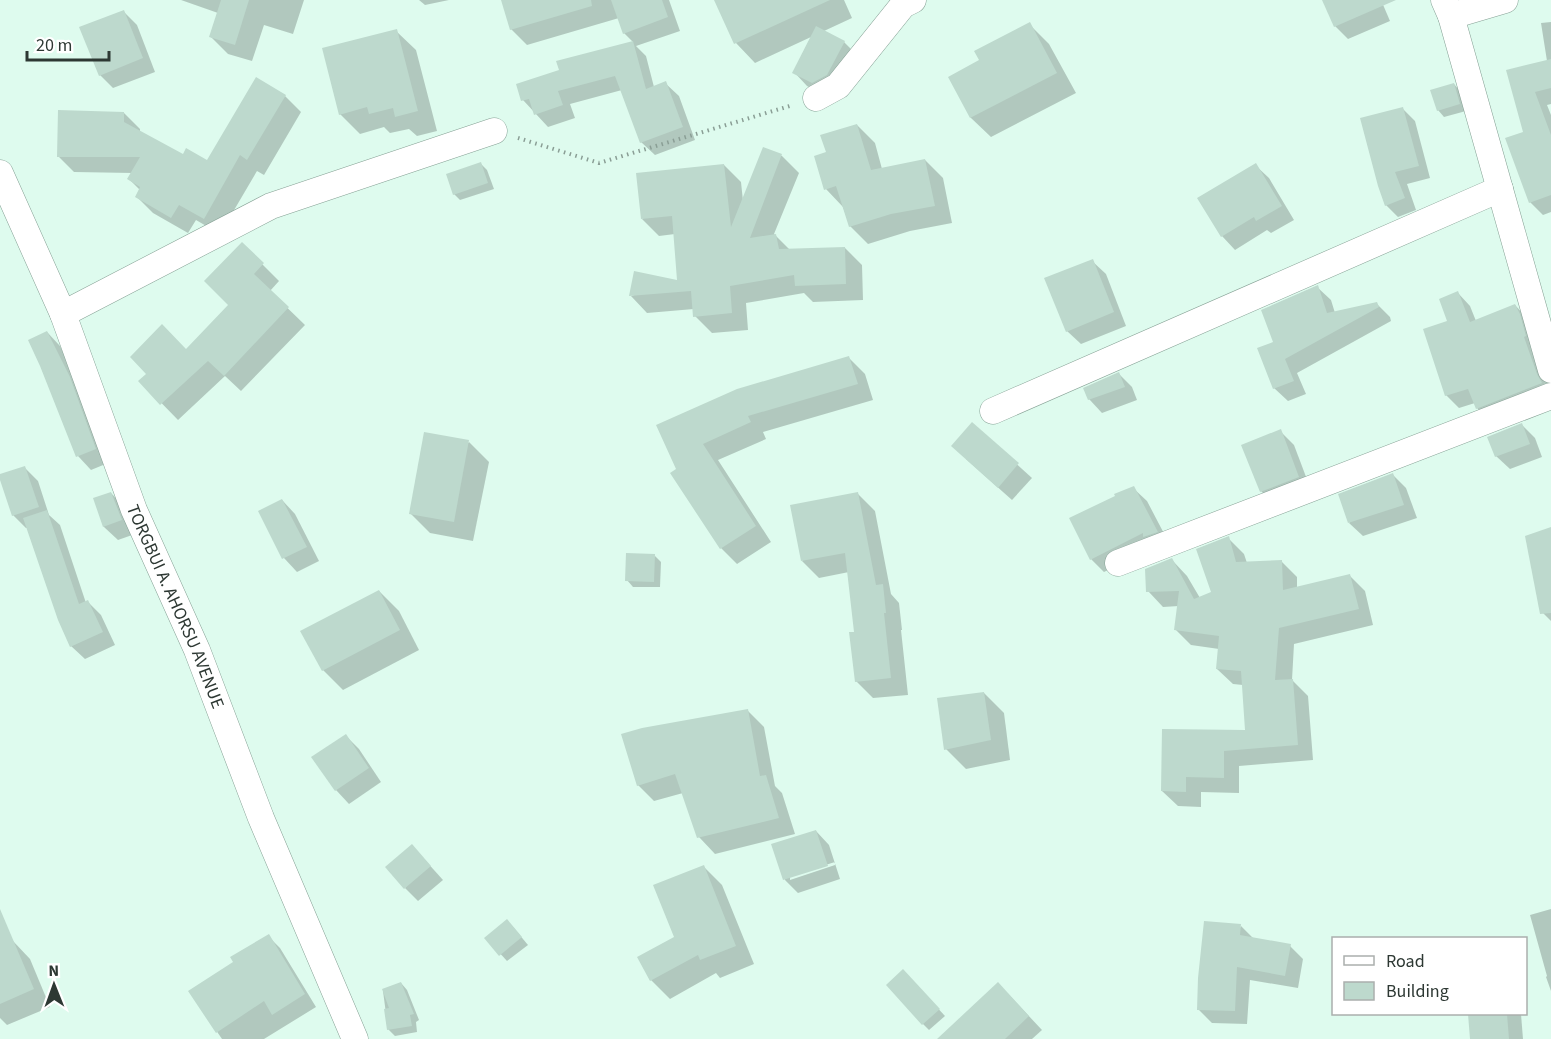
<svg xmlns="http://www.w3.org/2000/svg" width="1551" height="1039" font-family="'Source Sans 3',sans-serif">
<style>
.shadow{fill:#0003;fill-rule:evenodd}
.building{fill:#bdd9cd}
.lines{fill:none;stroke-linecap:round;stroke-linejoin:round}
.minor-casing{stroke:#86a195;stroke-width:27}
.path{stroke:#8a9e95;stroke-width:4;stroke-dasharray:1.5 4.5;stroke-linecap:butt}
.minor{stroke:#fff;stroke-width:26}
.labels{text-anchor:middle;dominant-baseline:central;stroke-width:5;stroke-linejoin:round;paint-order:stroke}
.street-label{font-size:18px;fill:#2d3833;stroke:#fff}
</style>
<rect width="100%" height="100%" fill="#defbee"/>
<g class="shadow">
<path d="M181,0H304L293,34L264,25L252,61L228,54L211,37L218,13Z"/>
<path d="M419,0H449L425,5Z"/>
<path d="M502,0H669L680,31L636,46L646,56L654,87L665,83L679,96L695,140L655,155L641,142L622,90L570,104L575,118L548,127L523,100L561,71L633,42L624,33L619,18L527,45L511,29Z"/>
<path d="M723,0H844L852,18L824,31L844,42L857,55L826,96L807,86L794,72L811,37L755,63L736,43Z"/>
<path d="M1324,0H1381L1390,21L1348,39L1335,26Z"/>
<path d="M123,11L137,25L155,72L113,88L100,75Z"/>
<path d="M1551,22V104L1547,105L1551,115V212L1543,215L1530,202L1524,133L1508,71L1547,61L1541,23Z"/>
<path d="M1029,24L1049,44L1076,93L991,137L971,118L950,77L981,61Z"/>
<path d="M396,31L416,50L437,131L417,136L409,129L390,133L384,127L360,134L340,114Z"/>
<path d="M1454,84L1460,91L1466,111L1444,117L1438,110Z"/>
<path d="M285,96L301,112L264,175L257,171L220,234L196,220L188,233L153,213L137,197L140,190L129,179L133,173L74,172L58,156L124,113L140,129V132L183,156L207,162Z"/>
<path d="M1403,109L1415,121L1430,178L1407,184L1416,210L1398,217L1386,205Z"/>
<path d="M857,125L875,143L882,169L925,160L943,178L952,223L910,231L868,244L850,226L843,207L826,189Z"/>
<path d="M764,148L782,156L799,173L774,234L790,250L845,248L862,265L863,300L813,302L804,293L746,303L748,330L712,333L695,316L694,309L647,313L631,296L679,282L675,234L659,236L642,219L724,165L741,182L743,201Z"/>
<path d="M481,164L487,170L494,189L460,200L454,194Z"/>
<path d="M1255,165L1269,178L1294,220L1271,233L1267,230L1235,250L1222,236Z"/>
<path d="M242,244L279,281L270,291L305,325L241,391L225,376L178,420L140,381L186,351L230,305Z"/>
<path d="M1092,261L1106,274L1126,326L1081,344L1067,331Z"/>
<path d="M1317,287L1331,300L1335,313L1377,304L1390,317L1391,321L1297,373L1306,394L1288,401L1274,388L1275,343Z"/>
<path d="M1458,293L1470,306L1476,321L1515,305L1527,318L1532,328L1549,388L1490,421L1477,408L1475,403L1459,408L1446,395L1449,322Z"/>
<path d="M47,332L60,346L83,392L108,463L91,470L78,456L41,365Z"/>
<path d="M849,358L865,374L873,400L763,432L766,439L718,460L771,542L737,564L721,548L678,469L658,425Z"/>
<path d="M1119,374L1132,387L1137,400L1102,413L1089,399Z"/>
<path d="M972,424L1032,478L1012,500L966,459Z"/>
<path d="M1522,425L1535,438L1542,457L1510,469L1496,456Z"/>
<path d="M1280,431L1294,445L1311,490L1274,505L1261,491Z"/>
<path d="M469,442L489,462L473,541L430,533L410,513Z"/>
<path d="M25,468L38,481L49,515L60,525L86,603L88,602L101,615L115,645L85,659L71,646L28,528H26L13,515Z"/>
<path d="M1393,475L1406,488L1417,518L1363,536L1349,523Z"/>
<path d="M1133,488L1147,501L1170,545L1155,547L1104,572L1091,559Z"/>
<path d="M111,493L124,507L135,534L118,540L104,527L95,499Z"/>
<path d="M858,494L875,511L891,594L899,603L902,630H901L908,695L873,698L856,681L855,633L849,572L819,578L802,561Z"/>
<path d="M282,500L295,514L319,561L297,572L284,558L260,511Z"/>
<path d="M1551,529V621L1541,611Z"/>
<path d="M1228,538L1244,554L1247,563L1281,561L1297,577V588L1349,575L1365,591L1373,625L1294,644L1292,680L1308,696L1313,760L1239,766V793L1201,792V807L1178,806L1162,791L1247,732L1243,685L1233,684L1217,669L1219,649L1191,645L1176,630L1179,606L1163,607L1148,591L1172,560L1187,576L1200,598L1213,593Z"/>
<path d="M655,556L661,562L660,587H633L627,580Z"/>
<path d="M379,591L399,611L419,650L343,690L323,670Z"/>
<path d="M984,693L1004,713L1010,760L966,769L946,749Z"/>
<path d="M747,710L764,727L775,786L782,793L795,834L715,854L699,837L683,793L654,801L638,785Z"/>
<path d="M346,736L359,749L381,782L349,804L336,790Z"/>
<path d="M816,831L829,845L840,879L798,893L785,880L773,845ZM835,862V865L790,880V876Z"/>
<path d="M425,860L443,880L418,901L405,888Z"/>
<path d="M703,866L722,885L754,964L720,978L716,973L670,999L651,980L676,937Z"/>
<path d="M1551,909V991L1546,977L1547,976L1530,915Z"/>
<path d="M1241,926L1254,939L1290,946L1303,959L1298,988L1250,980L1247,1024L1212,1023L1199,1010Z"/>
<path d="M513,927L528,945L507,961L486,938Z"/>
<path d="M0,932L13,941L30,959L50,1007L7,1025L0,1018Z"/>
<path d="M268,936L280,948L316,1007L264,1039H222L190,992L235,962Z"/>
<path d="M909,977L945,1016L929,1030L923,1024Z"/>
<path d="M401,983L407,990L419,1020L416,1022L417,1032L395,1036L388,1029L383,991Z"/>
<path d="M1011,997L1042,1030L1032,1039H956Z"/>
<path d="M1470,1014H1521L1523,1039H1471Z"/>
</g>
<g class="building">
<path d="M221,0H249L235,45L209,37Z"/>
<path d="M501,0H591L592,6L510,30Z"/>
<path d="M611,0H662L668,17L623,34Z"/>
<path d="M714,0H830L734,44Z"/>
<path d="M1322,0H1396L1334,27Z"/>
<path d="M124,10L143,58L99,76L79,27Z"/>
<path d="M1030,22L1057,73L970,118L948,77L979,60L974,51Z"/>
<path d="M816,26L845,41L827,75L812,83L792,73Z"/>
<path d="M397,29L418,111L395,117L393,108L369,114L367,107L339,115L322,48Z"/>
<path d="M633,41L646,89L666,81L683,127L640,143L615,76L558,91L563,105L534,115L529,99L521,101L516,84L559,70L556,61Z"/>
<path d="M1551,59V88L1535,92L1551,135V195L1529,203L1505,138L1523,132L1506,70Z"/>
<path d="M256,77L286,95L247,160L240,155L204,219L179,205L171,218L135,197L140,187L127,179L140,157H57L58,110L124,112V122L183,154L186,148L207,160Z"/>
<path d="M1454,83L1460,104L1437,111L1430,90Z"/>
<path d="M1403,107L1419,166L1395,172L1405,198L1385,206L1378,186L1360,118Z"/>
<path d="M857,124L871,170L925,159L935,206L891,214L849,227L836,186L824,190L814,156L826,152L820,135Z"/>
<path d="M763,147L782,154L750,238L776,234L779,249L845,247L846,284L795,286L794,275L730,286L732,313L693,317L691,291L629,296L634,271L677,280L672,216L641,219L636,173L724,164L731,227Z"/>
<path d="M481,162L488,183L453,195L446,174Z"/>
<path d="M1256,163L1282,206L1256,221L1254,217L1221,237L1197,198Z"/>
<path d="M242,242L264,263L254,274L289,307L224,376L208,361L160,405L138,381L146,374L130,357L162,324L186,349L228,305L204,281Z"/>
<path d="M1093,259L1114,312L1066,332L1044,278Z"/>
<path d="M1318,285L1327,313L1377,302L1379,307L1285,359L1294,381L1273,389L1257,348L1273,342L1261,310Z"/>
<path d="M1458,291L1470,322L1515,304L1520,314L1526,336L1524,337L1537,374L1542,383L1476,409L1468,389L1445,396L1423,329L1447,321L1439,299Z"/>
<path d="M47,331L70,377L96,449L76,457L40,366L28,340Z"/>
<path d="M849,356L858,384L748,416L751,422L703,444L756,526L720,549L670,473L676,469L656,425L737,389Z"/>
<path d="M1119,372L1125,387L1088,400L1083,388Z"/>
<path d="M972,422L1019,463L998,488L951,446Z"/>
<path d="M1522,423L1530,444L1495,457L1487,437Z"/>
<path d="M1281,429L1299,477L1260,492L1241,445Z"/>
<path d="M424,432L469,440L454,522L409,514Z"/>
<path d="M25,466L39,507L12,516L0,480V474Z"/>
<path d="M1393,473L1404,505L1348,523L1338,494Z"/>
<path d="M1134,486L1158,532L1143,537V533L1090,560L1069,518L1115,496L1114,494Z"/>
<path d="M111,492L122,520L103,527L93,498Z"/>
<path d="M858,492L876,585L883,584L886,613H884L891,678L855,682L849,632H854L845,553L801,561L790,505Z"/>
<path d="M282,499L307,547L282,559L258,511Z"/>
<path d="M47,510L79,604L88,600L103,632L70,647L58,620L23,518Z"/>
<path d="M1551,527V613L1540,614L1525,536Z"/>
<path d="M1229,536L1236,562L1282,560L1283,590L1350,574L1359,609L1279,628L1275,680L1293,679L1298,745L1224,751V778L1186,777V792L1161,791L1162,729L1245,730L1241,671L1216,669L1219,636L1174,630L1179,591L1146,592L1145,569L1172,558L1194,599L1211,592L1196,549Z"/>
<path d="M626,553L655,554L654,582L625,581Z"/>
<path d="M379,590L400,630L322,671L300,631Z"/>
<path d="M984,692L991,740L944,750L937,698Z"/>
<path d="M748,709L760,776L766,775L779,818L697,838L675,774L637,786L621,734L642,728Z"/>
<path d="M346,734L369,768L335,791L311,757Z"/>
<path d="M816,830L828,866L783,880L771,844Z"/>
<path d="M412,844L431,866L404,889L385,867Z"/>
<path d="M704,865L736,946L700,960L698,955L650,981L637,957L674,937L653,885Z"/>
<path d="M0,909L34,989L0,1004Z"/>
<path d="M507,919L522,937L499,956L484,938Z"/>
<path d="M1204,921L1241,924L1240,935L1291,944L1285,976L1237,967L1235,1011L1197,1010L1198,978Z"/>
<path d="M269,934L305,994L272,1015L264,1001L216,1033L188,991L233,962L230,957Z"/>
<path d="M903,969L940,1009L922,1025L886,985Z"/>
<path d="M401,982L414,1014L410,1015L412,1026L387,1030L384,1009L389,1008L382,989Z"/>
<path d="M998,982L1029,1016L1005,1039H937Z"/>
<path d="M1468,1014H1507L1509,1039H1470Z"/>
</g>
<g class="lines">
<defs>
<g id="minor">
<path d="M1444,0L1451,16L1551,370"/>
<path d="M1451,16L1505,0"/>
<path d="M816,98L838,86L903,5L913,0"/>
<path id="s1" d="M0,173L63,314L134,510L197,650L261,818L355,1039"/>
<path d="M63,314L271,206L494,131"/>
<path d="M993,411L1500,189"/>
<path d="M1118,563L1551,396"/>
</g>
</defs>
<use href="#minor" class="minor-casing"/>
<path class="path" d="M518,138L599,163L793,105"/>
<use href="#minor" class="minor"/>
</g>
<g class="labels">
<g class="street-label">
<text stroke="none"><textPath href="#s1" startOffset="468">TORGBUI A. AHORSU AVENUE</textPath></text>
</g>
</g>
<rect x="1332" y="937" width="195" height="78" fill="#ffffff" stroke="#abafad" stroke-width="1.5"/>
<rect x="1344" y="956" width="30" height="9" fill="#ffffff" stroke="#abafad" stroke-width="1.5"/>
<text x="1386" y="967" font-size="18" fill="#2d3833">Road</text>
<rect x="1344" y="982" width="30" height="18" fill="#bdd9cd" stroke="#abafad" stroke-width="1.5"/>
<text x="1386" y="997" font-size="18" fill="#2d3833">Building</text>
<g transform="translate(54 985) rotate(359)" stroke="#ffffff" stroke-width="4.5" paint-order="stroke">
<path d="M0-4.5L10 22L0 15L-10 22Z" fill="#2d3833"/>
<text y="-9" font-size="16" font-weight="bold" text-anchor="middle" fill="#2d3833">N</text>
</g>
<path d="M27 51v9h82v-9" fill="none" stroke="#2d3833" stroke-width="3"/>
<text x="36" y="51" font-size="18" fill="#2d3833" stroke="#ffffff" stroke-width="4.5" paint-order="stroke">20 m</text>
</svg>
